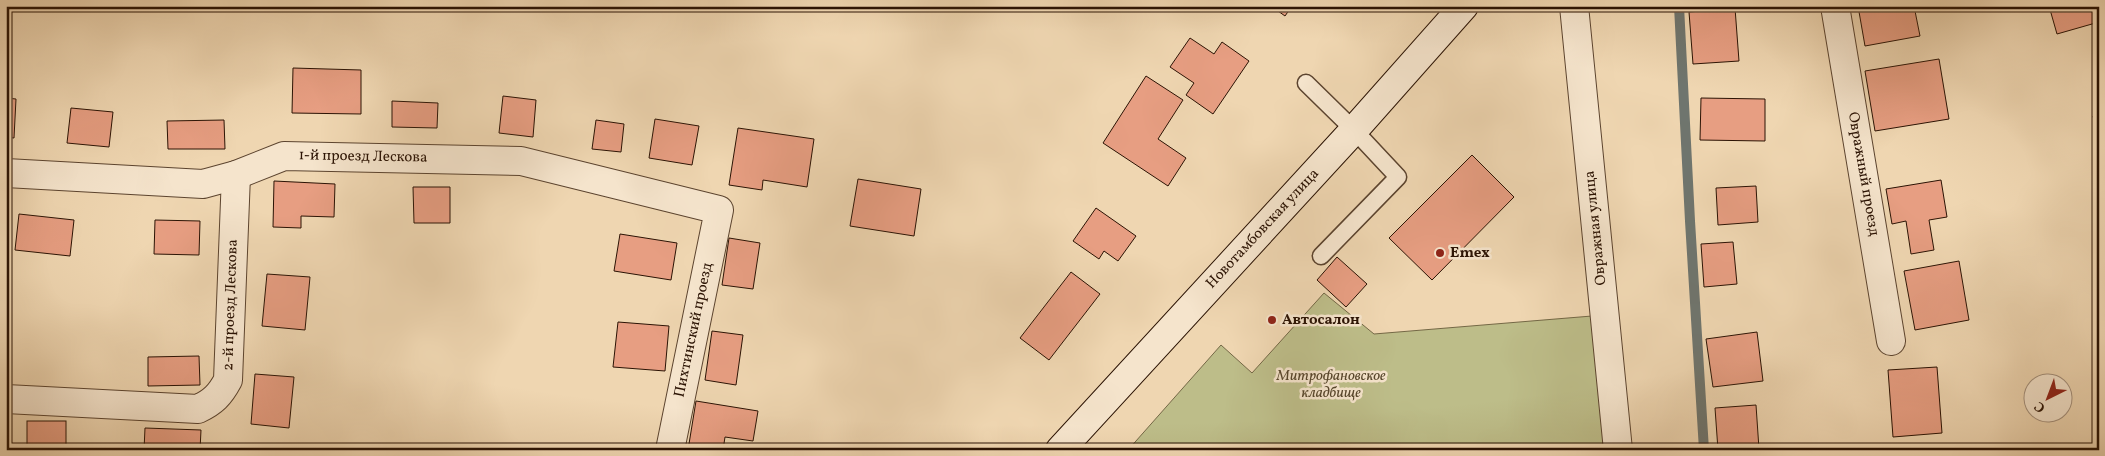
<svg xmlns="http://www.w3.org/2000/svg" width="2105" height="456" font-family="Vollkorn,serif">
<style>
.green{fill:#bdbd89;stroke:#746846}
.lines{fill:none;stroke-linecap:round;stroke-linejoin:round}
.stream{stroke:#6f756e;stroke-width:10}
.building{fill:#e79e82;stroke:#2b1304}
.lane-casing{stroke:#5c442f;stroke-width:19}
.street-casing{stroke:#5c442f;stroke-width:30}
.secondary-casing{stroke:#2b1304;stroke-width:30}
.lane{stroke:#f5e4cc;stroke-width:16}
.street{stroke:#f5e4cc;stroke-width:28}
.secondary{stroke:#f5e4cc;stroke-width:28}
.poi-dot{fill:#8f2418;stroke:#f5e4cc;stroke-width:2}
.labels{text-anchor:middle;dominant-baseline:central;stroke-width:5;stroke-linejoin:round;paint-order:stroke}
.street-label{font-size:15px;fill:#2b1304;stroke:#f5e4cc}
.poi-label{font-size:15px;font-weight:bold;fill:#2b1304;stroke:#f5e4cc;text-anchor:start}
.park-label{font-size:15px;font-style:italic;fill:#57462c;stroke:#f5e4cc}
</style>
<rect width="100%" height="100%" fill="#efd6b1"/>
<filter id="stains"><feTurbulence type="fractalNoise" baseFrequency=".004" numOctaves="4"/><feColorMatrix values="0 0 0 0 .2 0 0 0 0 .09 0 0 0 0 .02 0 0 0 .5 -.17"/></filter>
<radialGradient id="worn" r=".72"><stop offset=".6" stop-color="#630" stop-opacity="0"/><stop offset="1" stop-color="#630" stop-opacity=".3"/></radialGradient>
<path class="green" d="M1324,293L1374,334L1592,316L1604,450H1128L1221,345L1252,373Z"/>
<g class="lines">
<path class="stream" d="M1679,6L1690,221L1704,450"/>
</g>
<g class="building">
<path d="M1271,6H1292L1285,16Z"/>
<path d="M1858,6H1914L1920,36L1865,46Z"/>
<path d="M2049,6H2099V22L2057,34Z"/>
<path d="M1735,8L1739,61L1693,64L1689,12Z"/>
<path d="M1190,38L1214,54L1222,42L1249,61L1213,114L1186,95L1194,83L1170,67Z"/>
<path d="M1939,59L1949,119L1875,131L1865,71Z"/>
<path d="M293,68L361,70V114L292,113Z"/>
<path d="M1146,76L1183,100L1158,139L1186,158L1168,186L1103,143Z"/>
<path d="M503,96L536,100L533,137L499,133Z"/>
<path d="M6,98L16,99L14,138L6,137Z"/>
<path d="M1701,98L1765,99V141L1700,140Z"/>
<path d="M392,101L438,103L437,128L392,127Z"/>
<path d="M71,108L113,112L109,147L67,143Z"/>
<path d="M2099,114V141L2093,116Z"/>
<path d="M655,119L699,126L692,165L649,158Z"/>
<path d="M224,120L225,149H168L167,121Z"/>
<path d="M596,120L624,124L621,152L592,149Z"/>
<path d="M738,128L814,139L807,187L763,180L762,190L729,185Z"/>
<path d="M1472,155L1514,197L1432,280L1389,238Z"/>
<path d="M858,179L921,189L914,236L850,226Z"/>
<path d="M1941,180L1947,217L1929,220L1934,250L1911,254L1906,221L1892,224L1886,189Z"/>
<path d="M274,181L335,184L334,217L301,216V228L273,227Z"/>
<path d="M1756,186L1758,222L1718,225L1716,188Z"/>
<path d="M413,187H450V223H414Z"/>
<path d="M1096,208L1136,236L1118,261L1104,251L1099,259L1073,241Z"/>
<path d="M19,214L74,220L70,256L15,250Z"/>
<path d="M155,220L200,221L199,255L154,254Z"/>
<path d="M620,234L677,243L671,280L614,271Z"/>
<path d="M729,238L760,243L753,289L722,285Z"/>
<path d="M1733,242L1737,284L1704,287L1701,244Z"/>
<path d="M1337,257L1367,284L1346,307L1317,280Z"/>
<path d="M1959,261L1969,320L1915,330L1904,271Z"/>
<path d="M1071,272L1100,294L1049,360L1020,338Z"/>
<path d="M267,274L310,277L305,330L262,326Z"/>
<path d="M618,322L669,326L665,371L613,367Z"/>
<path d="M712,331L743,335L736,385L705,380Z"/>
<path d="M1757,332L1763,381L1713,387L1706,339Z"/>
<path d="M199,356L200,385L148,386V357Z"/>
<path d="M1937,367L1942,433L1893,437L1888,370Z"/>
<path d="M255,374L294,377L289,428L251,424Z"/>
<path d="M696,401L758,411L753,441L725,437L723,450H688Z"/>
<path d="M1756,405L1759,449L1718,450L1715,408Z"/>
<rect x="27" y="421" width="39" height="29"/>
<path d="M145,428L201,430L200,450H144Z"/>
</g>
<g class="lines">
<defs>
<path id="lane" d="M1306,83L1354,130L1398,177L1321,256"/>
<g id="street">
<path d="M1574,6L1618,450"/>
<path d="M1835,6L1891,341"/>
<path d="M6,173L203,184L236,175L284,156L521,161L719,210L670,450"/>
<path d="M6,399L198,409C213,402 220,395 228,380L236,175"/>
</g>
<path id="secondary" d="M1060,450L1354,130L1464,6"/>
</defs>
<use href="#lane" class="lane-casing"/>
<use href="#street" class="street-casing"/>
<use href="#secondary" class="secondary-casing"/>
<use href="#lane" class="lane"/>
<use href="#street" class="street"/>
<use href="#secondary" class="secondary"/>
</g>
<g class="poi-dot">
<circle cx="1440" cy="253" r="5"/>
<circle cx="1272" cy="320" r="5"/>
</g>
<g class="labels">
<g class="street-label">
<text transform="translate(363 157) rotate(1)">1-й проезд Лескова</text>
<text transform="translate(1863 174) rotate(80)">Овражный проезд</text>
<text transform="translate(1596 228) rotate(-96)">Овражная улица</text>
<text transform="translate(1263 229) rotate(-47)">Новотамбовская улица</text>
<text transform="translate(231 305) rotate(-88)">2-й проезд Лескова</text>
<text transform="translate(694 330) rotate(-78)">Пихтинский проезд</text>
</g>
<g class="poi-label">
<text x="1450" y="253">Emex</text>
<text x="1282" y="320">Автосалон</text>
</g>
<g class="park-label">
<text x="1331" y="376">Митрофановское<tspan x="1331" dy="17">кладбище</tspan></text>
</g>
</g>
<rect width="2105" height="456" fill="none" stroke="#efd6b1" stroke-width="25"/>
<rect x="8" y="8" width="2090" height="441" fill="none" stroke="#2b1304" stroke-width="2.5"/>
<rect x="12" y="12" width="2080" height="431" fill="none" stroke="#2b1304"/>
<g transform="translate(2048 398) rotate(222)"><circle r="24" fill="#f5e4cc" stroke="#a4907c"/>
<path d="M0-4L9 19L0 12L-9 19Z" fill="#8f2418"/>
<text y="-8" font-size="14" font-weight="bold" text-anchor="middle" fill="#2b1304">С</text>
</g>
<rect width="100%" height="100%" filter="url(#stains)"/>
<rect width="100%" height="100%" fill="url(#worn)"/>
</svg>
